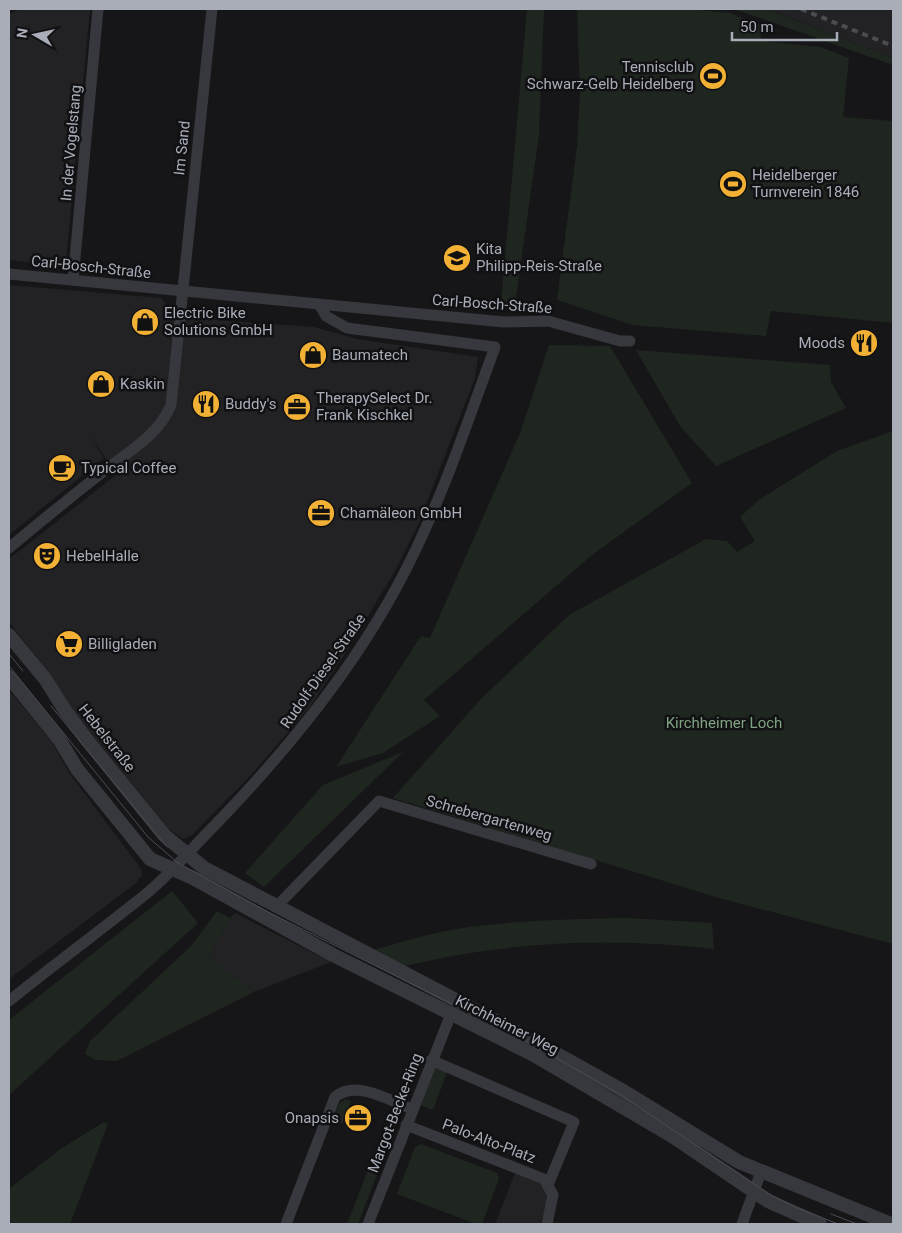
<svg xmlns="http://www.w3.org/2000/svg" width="902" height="1233" font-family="Roboto,sans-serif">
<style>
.built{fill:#222225}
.green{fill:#1e261f}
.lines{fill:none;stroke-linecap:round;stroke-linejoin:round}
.minor{stroke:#37383d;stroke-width:11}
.tertiary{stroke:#37383d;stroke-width:14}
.tram{stroke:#4a4c52;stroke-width:1}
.rail{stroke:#4a4c52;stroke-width:4;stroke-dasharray:6 5;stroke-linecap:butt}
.labels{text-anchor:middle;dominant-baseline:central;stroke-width:5;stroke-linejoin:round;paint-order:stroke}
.poi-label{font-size:15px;fill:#a8adb8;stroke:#111113;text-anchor:start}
.street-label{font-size:15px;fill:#a8adb8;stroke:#111113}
.park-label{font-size:15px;fill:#7fa381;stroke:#111113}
</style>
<rect width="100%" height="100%" fill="#161618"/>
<g class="built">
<path d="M21,9H90L66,262L62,266L9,260V14Z"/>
<path d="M768,9H893V58Z"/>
<path d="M9,285L161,298L176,317L314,327L357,339L478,357L475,378L418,525L395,571L350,646L309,708L251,775L191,836L183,839L167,828L62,696L54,679L9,622V559L117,474L88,433L104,458L9,535Z"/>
<path d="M9,690L52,742L70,774L141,869L142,875L136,883L9,979Z"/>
<path d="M235,913L331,962L254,992L208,957L230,918Z"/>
<path d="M515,1173L538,1182L551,1196L540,1224H495Z"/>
</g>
<g class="green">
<path d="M527,9H544L539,135L515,304L501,302Z"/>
<path d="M577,9H686L730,13L760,25L761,41L821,47L849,58L843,117L893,121V323L771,311L766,336L632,325L557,300L577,146L580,94Z"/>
<path d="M734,9H767L893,58V65Z"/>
<path d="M549,345L610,346L692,483L592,555L424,700L440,716L383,753L336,767L421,636L430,638L520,433Z"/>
<path d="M636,350L830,365L831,382L846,408L716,466L680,426Z"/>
<path d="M893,431V944L719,898L393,798L480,700L569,615L706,539L727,541L737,552L755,541L740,517L760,499L837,451Z"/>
<path d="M403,752L264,887L245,873L323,785Z"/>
<path d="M172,891L198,923L9,1095V1020Z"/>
<path d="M217,911L230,918L208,957L254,992L117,1061L96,1060L85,1054L90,1041L191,946Z"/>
<path d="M629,918L712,923L714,949C607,936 498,942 393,969L374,950C401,942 428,934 456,929C514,920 571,919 629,918Z"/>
<path d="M436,1067L447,1072L433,1110L421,1105Z"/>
<path d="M345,1099L351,1101L342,1124L333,1120L339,1104Z"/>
<path d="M389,1116L398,1119L358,1224H347Z"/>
<path d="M104,1122L108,1124L70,1224H9V1189L62,1148Z"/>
<path d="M421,1144L497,1173L499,1179L482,1224H476L397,1194L415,1147Z"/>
</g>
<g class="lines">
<g class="minor">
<path d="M9,274L504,322L548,321L620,341H630"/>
<path d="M73,280L98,9"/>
<path d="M9,548C40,522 72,496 104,471C129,451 158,436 171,405L212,9"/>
<path d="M276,907L379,801L591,864"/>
<path d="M9,1001C52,966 97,933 141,898C168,877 191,849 215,825C294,743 367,653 416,549C447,484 470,415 495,347L347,328L326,316L319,304"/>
<path d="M431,1060L574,1122L548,1185"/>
<path d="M406,1125L544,1179L553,1195L547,1224"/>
<path d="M286,1224L335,1097C356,1079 390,1101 412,1109"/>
<path d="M368,1224L451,1014"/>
<path d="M742,1224L761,1172"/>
</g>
<g class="tertiary">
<path d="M9,635L46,680L64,709L87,740L164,835L204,868L532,1040L620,1089L739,1162L891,1224"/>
<path d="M9,677L59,739L77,769L150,859L193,878L333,955L532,1054L672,1136L768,1201L820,1224"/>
</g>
<g class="tram">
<path d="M9,654L23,671"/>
<path d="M9,666L148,837L178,863L268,912L532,1044L621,1095L771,1195L797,1208L838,1224"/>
<path d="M51,706L167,847"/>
<path d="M831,1214L857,1224"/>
</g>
<path class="rail" d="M801,9L893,46"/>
</g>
<defs>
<symbol id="stadium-disc" viewBox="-11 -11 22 22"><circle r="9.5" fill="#f2b134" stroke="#111113"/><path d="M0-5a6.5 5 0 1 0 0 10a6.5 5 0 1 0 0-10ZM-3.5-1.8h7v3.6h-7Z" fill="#111"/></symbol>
<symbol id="school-disc" viewBox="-11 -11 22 22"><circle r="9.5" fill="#f2b134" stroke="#111113"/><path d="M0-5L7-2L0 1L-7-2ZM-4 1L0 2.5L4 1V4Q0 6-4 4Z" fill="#111"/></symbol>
<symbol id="shop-disc" viewBox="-11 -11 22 22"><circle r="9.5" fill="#f2b134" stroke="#111113"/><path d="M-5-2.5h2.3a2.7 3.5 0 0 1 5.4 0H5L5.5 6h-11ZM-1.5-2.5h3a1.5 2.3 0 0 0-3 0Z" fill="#111"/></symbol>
<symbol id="restaurant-disc" viewBox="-11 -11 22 22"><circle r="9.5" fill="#f2b134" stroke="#111113"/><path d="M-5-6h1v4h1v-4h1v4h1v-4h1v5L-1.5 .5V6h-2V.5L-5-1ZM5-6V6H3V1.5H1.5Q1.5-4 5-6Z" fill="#111"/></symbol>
<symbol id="office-disc" viewBox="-11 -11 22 22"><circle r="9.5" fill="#f2b134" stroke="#111113"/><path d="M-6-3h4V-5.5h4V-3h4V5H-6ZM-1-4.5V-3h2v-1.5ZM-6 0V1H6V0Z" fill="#111"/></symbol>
<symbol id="cafe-disc" viewBox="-11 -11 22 22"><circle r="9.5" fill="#f2b134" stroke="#111113"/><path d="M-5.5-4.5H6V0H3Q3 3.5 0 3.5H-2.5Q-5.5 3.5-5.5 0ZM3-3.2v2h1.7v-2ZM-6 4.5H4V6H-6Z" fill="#111"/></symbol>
<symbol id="theatre-disc" viewBox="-11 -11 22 22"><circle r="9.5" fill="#f2b134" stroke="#111113"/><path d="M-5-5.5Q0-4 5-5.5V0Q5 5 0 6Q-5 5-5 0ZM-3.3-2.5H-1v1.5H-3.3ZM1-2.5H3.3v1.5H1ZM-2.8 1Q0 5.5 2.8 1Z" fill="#111"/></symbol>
<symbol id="supermarket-disc" viewBox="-11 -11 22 22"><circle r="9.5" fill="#f2b134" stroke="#111113"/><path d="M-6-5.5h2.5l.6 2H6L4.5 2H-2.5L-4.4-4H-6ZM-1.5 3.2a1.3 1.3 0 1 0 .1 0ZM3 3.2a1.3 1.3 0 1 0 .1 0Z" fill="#111"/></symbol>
</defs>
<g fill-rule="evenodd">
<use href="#stadium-disc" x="697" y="60" width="32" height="32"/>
<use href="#stadium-disc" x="717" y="168" width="32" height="32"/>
<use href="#school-disc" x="441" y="242" width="32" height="32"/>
<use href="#shop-disc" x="129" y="306" width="32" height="32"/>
<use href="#restaurant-disc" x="848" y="327" width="32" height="32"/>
<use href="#shop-disc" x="297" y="339" width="32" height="32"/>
<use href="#shop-disc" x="85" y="368" width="32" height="32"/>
<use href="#restaurant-disc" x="190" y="388" width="32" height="32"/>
<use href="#office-disc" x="281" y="391" width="32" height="32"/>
<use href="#cafe-disc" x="46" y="452" width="32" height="32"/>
<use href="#office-disc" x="305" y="497" width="32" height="32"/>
<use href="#theatre-disc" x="31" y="540" width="32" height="32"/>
<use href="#supermarket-disc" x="53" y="628" width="32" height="32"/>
<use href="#office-disc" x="342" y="1102" width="32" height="32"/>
</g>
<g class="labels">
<g class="poi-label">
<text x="694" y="67" text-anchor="end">Tennisclub<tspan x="694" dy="17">Schwarz-Gelb Heidelberg</tspan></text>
<text x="752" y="175">Heidelberger<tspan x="752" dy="17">Turnverein 1846</tspan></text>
<text x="476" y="249">Kita<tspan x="476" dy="17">Philipp-Reis-Straße</tspan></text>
<text x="164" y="313">Electric Bike<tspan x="164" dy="17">Solutions GmbH</tspan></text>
<text x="845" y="343" text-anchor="end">Moods</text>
<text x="332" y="355">Baumatech</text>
<text x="120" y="384">Kaskin</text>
<text x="316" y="398">TherapySelect Dr.<tspan x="316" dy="17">Frank Kischkel</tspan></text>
<text x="225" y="404">Buddy's</text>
<text x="81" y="468">Typical Coffee</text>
<text x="340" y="513">Chamäleon GmbH</text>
<text x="66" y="556">HebelHalle</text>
<text x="88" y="644">Billigladen</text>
<text x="339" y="1118" text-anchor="end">Onapsis</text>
</g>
<g class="street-label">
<text transform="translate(71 143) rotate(-85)">In der Vogelstang</text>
<text transform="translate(182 148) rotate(-84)">Im Sand</text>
<text transform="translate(91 267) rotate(6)">Carl-Bosch-Straße</text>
<text transform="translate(492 304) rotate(4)">Carl-Bosch-Straße</text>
<text transform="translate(323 671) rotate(-55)">Rudolf-Diesel-Straße</text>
<text transform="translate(107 738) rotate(52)">Hebelstraße</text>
<text transform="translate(489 818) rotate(16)">Schrebergartenweg</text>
<text transform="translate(507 1025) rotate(27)">Kirchheimer Weg</text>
<text transform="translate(395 1113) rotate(-69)">Margot-Becke-Ring</text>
<text transform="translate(489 1141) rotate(21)">Palo-Alto-Platz</text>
</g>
<g class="park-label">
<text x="724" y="723">Kirchheimer Loch</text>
</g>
</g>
<rect width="902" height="1233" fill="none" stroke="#a8adb8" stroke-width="20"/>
<g transform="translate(35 35) rotate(279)" stroke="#111113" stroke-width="4" paint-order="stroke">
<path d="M0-4L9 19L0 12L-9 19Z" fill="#a8adb8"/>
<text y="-8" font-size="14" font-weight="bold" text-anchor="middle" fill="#a8adb8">N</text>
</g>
<path d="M732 32v8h105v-8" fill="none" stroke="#a8adb8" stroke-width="2.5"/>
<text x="740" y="32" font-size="15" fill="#a8adb8" stroke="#111113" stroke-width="4" paint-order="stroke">50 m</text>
</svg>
